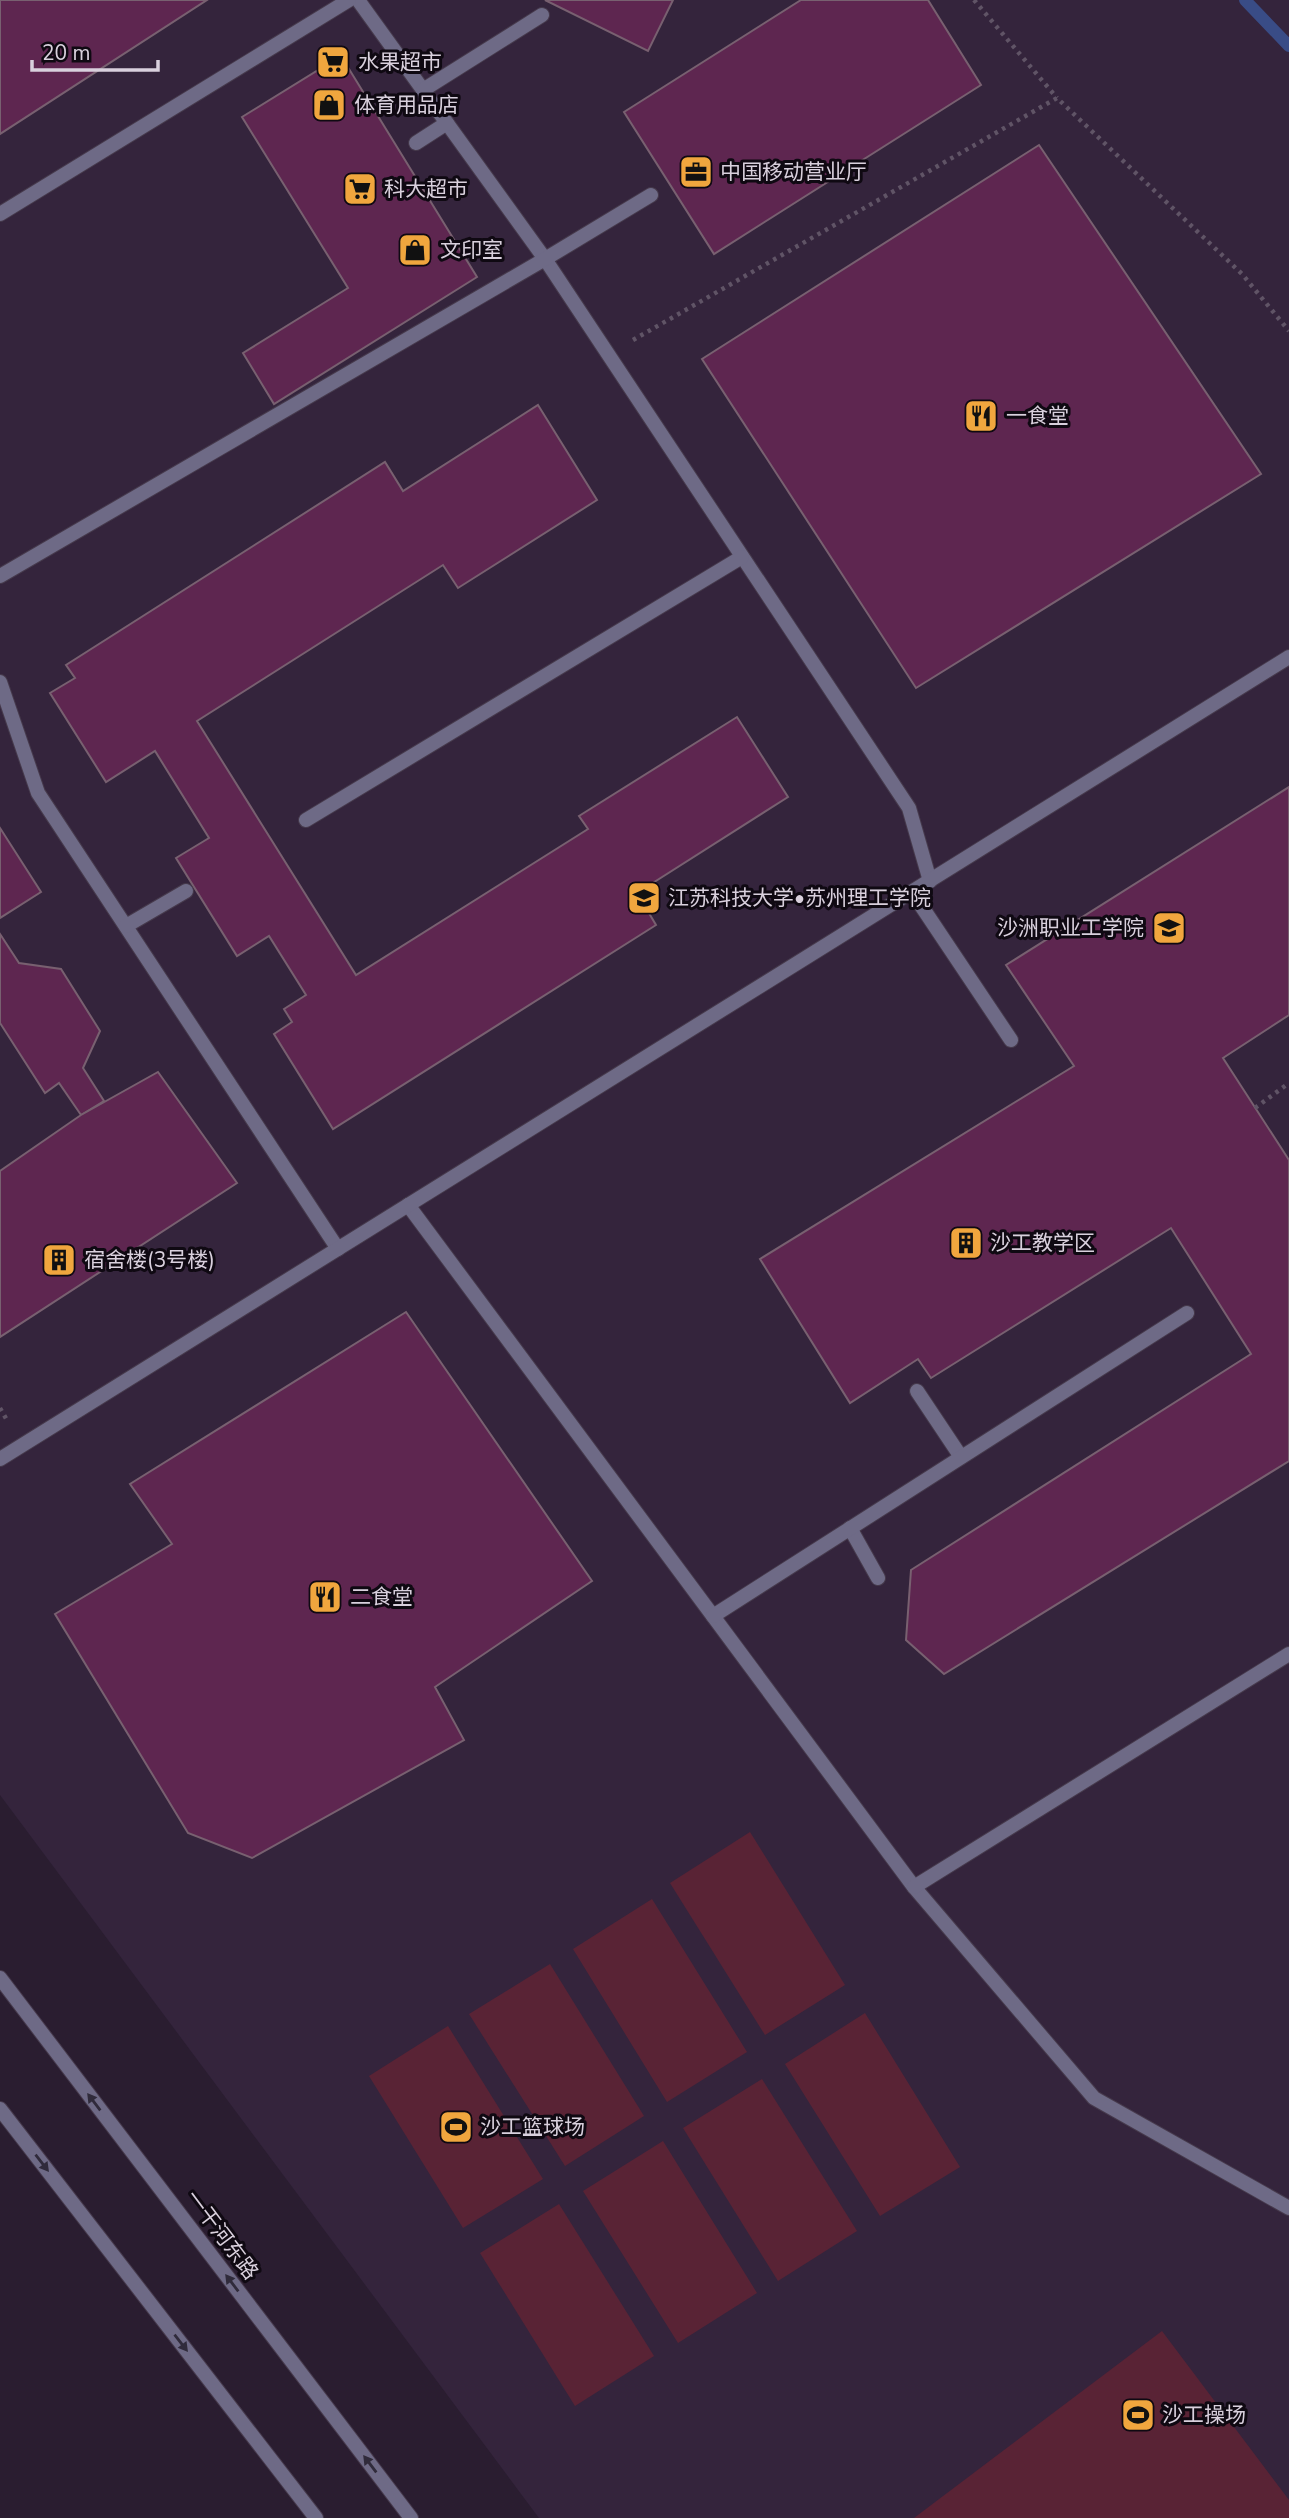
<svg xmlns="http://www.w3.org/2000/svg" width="1289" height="2518" font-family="'Nunito Sans','Noto Sans SC',sans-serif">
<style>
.built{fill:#34243c}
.grass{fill:#592335}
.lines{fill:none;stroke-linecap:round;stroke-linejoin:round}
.stream{stroke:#394c86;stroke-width:12}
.building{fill:#5e2650;stroke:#786070;stroke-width:2}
.minor-casing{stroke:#463a4c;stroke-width:16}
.tertiary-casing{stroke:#463a4c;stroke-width:16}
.path{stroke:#605466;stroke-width:4.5;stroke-dasharray:3.5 5;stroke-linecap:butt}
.minor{stroke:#6e6a86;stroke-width:14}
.tertiary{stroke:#6e6a86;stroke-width:14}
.oneway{fill:#302b3b}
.labels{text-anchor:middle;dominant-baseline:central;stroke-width:6;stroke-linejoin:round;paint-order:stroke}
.poi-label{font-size:21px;fill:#d9d0dd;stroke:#0f0912;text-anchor:start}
.street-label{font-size:21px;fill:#d9d0dd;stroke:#0f0912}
</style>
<rect width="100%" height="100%" fill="#2a1d30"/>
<path class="built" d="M0,0H1289V2518H539L0,1795Z"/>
<g class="grass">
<path d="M750,1832L845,1985L765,2035L670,1883Z"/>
<path d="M652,1899L747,2052L667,2102L573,1949Z"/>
<path d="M550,1964L644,2116L565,2166L469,2014Z"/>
<path d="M865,2013L960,2167L880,2216L785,2064Z"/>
<path d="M448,2026L543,2179L463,2228L369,2076Z"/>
<path d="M762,2079L857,2231L778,2281L683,2128Z"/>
<path d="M663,2141L757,2293L678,2343L583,2191Z"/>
<path d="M559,2204L654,2356L575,2406L480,2253Z"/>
<path d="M1162,2331L1289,2500V2518H914Z"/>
</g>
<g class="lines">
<path class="stream" d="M1245,0L1289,46"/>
</g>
<g class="building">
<path d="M0,0H207L0,134Z"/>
<path d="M545,0H673L648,51Z"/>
<path d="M801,0H928L981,85L714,254L624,112Z"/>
<path d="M341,56L477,277L274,404L243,353L348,288L242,117Z"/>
<path d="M1039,145L1261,474L916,688L702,359Z"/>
<path d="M538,405L597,500L458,588L443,565L197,721L356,975L588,829L579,816L737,717L788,797L637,893L656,925L333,1129L274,1034L292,1022L284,1009L306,995L269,936L237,956L176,858L209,838L155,751L106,782L50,693L75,678L66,665L385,462L403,491Z"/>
<path d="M1289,787V1015L1223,1058L1289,1160V1461L944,1674L906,1640L911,1570L1251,1354L1171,1228L931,1378L918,1359L850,1403L760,1259L1074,1066L1006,965Z"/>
<path d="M0,828L41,892L0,918Z"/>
<path d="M0,934L19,963L61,969L100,1031L83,1068L104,1101L81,1115L59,1083L45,1093L0,1023Z"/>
<path d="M158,1072L237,1183L0,1337V1171L81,1115Z"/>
<path d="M406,1312L592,1581L435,1687L464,1740L252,1858L188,1833L55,1614L172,1544L130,1484Z"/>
</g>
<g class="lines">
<defs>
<g id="minor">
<path d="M358,0L545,259L909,808L930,881"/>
<path d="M423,90L542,15"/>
<path d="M416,143L447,123"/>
<path d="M0,214L349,0"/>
<path d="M0,576L545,259L651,195"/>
<path d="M0,682L38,793L338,1249"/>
<path d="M306,820L742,557"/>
<path d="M912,892L1011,1040"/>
<path d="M126,926L186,891"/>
<path d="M408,1205L914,1887L1094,2098L1289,2208"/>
<path d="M917,1391L961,1457"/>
<path d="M0,1459L1289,657"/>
<path d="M850,1528L878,1578"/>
<path d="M713,1616L1187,1313"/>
<path d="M914,1887L1289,1654"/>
</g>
<g id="tertiary">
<path d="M0,1978L411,2518"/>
<path d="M0,2109L316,2518"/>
</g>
</defs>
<use href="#minor" class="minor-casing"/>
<use href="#tertiary" class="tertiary-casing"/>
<g class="path">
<path d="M974,0L1057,98"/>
<path d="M633,340L1057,98L1242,274L1289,331"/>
<path d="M1255,1108L1289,1083"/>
<path d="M0,1408L8,1422"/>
</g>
<use href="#minor" class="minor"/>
<use href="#tertiary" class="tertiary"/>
</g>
<defs><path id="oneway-solid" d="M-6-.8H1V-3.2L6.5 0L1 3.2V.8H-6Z" transform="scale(1.75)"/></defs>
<g class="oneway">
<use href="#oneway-solid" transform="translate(94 2102) rotate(-127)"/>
<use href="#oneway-solid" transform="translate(42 2163) rotate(52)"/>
<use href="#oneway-solid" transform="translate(232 2283) rotate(-127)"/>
<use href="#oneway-solid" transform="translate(181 2343) rotate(52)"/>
<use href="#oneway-solid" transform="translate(370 2464) rotate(-127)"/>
</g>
<defs>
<symbol id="supermarket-square" viewBox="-11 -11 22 22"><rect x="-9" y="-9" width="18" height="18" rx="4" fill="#f0a63e" stroke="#0f0912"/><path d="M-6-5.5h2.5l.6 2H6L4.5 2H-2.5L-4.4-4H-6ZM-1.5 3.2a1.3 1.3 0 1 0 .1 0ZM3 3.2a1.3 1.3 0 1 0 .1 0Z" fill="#111"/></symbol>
<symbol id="shop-square" viewBox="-11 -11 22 22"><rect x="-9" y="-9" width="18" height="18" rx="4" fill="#f0a63e" stroke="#0f0912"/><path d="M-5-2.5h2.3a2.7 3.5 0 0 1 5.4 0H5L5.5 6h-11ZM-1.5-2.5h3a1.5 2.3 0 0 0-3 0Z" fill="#111"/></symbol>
<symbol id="office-square" viewBox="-11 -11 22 22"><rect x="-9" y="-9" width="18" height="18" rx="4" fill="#f0a63e" stroke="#0f0912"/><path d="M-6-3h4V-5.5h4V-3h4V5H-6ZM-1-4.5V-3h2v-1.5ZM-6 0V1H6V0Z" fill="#111"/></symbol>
<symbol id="restaurant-square" viewBox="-11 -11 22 22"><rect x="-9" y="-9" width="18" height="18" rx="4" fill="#f0a63e" stroke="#0f0912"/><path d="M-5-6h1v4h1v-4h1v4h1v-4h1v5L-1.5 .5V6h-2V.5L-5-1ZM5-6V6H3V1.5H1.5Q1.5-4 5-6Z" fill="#111"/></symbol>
<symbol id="school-square" viewBox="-11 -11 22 22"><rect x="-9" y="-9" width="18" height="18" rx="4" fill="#f0a63e" stroke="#0f0912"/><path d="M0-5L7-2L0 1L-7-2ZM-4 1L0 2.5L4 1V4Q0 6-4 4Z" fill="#111"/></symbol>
<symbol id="university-square" viewBox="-11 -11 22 22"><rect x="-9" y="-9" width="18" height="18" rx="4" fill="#f0a63e" stroke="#0f0912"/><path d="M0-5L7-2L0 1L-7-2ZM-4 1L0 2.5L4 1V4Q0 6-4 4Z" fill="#111"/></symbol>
<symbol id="building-square" viewBox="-11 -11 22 22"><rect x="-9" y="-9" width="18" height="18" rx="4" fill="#f0a63e" stroke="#0f0912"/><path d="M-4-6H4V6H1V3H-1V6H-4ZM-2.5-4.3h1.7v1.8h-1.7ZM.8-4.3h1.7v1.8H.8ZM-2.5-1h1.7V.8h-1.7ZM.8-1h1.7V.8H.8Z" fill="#111"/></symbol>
<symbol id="stadium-square" viewBox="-11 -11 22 22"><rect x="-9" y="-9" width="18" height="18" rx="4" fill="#f0a63e" stroke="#0f0912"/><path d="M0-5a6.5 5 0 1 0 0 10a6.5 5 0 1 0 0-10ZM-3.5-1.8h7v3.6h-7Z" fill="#111"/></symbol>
</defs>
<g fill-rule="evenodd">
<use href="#supermarket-square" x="314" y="43" width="38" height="38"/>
<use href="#shop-square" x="310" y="86" width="38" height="38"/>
<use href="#office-square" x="677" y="153" width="38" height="38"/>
<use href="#supermarket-square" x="341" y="170" width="38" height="38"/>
<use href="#shop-square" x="396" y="231" width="38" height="38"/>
<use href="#restaurant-square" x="962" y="397" width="38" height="38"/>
<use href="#school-square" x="625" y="879" width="38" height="38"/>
<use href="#university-square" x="1150" y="909" width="38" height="38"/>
<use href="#building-square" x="947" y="1224" width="38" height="38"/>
<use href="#building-square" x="40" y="1241" width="38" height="38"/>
<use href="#restaurant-square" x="306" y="1578" width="38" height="38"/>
<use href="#stadium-square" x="437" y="2108" width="38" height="38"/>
<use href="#stadium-square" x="1119" y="2396" width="38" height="38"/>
</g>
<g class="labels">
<g class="poi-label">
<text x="358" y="62">水果超市</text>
<text x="354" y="105">体育用品店</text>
<text x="720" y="172">中国移动营业厅</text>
<text x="384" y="189">科大超市</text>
<text x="440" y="250">文印室</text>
<text x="1006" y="416">一食堂</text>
<text x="668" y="898">江苏科技大学•苏州理工学院</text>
<text x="1144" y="928" text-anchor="end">沙洲职业工学院</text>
<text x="990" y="1243">沙工教学区</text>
<text x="84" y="1260">宿舍楼(3号楼)</text>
<text x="350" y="1597">二食堂</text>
<text x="480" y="2127">沙工篮球场</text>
<text x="1162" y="2415">沙工操场</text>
</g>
<g class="street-label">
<text transform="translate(222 2235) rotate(53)">一干河东路</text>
</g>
</g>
<path d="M32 60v10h126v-10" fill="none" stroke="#d9d0dd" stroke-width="3.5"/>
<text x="42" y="60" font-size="21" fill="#d9d0dd" stroke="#0f0912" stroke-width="5" paint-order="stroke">20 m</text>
</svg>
